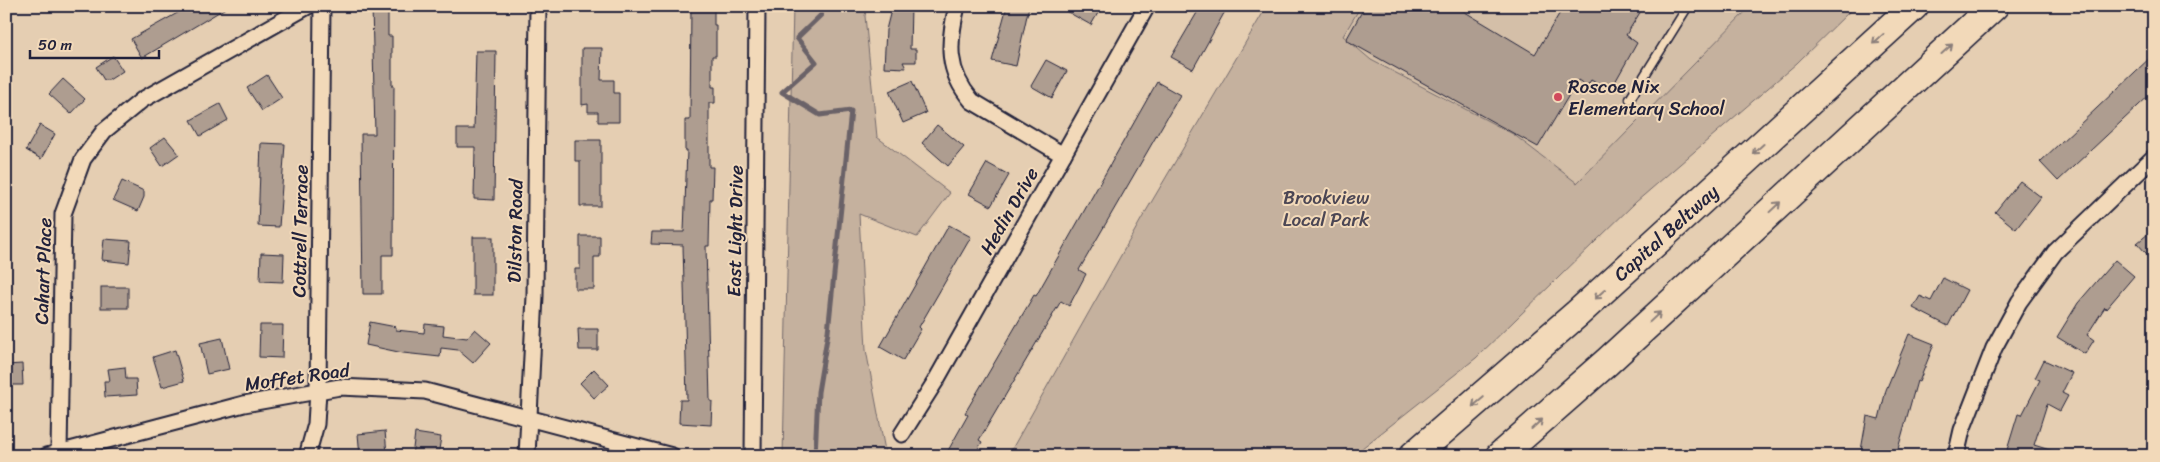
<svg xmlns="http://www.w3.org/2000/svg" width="2160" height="462" font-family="Sriracha,sans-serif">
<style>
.built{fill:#d4bfa8}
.green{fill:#c5b19e;stroke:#746a6c}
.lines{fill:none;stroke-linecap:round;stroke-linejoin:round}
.stream{stroke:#6b6267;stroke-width:5}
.building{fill:#ae9d90;stroke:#22223b}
.lane-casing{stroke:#22223b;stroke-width:11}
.street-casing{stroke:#22223b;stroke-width:19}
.highway-casing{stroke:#22223b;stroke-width:31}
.lane{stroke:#f2d9b9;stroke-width:8}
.street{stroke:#f2d9b9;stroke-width:15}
.highway{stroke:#f2d9b9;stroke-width:28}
.oneway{stroke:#8a7e7a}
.poi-dot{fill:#d1495b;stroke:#f2d9b9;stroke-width:2}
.labels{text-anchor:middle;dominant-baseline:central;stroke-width:4;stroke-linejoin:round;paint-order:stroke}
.poi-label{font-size:19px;fill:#22223b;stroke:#f2d9b9;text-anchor:start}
.park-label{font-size:19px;fill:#4b4654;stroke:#f2d9b9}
.street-label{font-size:19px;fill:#22223b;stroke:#f2d9b9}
</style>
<rect width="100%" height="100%" fill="#e5ceb2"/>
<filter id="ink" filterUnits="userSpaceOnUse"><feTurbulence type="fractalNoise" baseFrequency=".02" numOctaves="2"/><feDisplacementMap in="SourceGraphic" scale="10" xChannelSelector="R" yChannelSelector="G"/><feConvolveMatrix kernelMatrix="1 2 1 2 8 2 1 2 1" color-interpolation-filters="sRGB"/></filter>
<g filter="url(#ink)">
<path class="built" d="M1361,6H1766L1579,185L1513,134L1371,60L1343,36Z"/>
<g class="green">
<path d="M793,6H867L865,16L877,137L950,193L917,237L859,214L866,350L886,456H783Z"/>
<path d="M1267,6H1361L1343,36L1371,60L1513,134L1577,183L1751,6H1855L1797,63L1636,202L1476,358L1352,456H1008L1142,218Z"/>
</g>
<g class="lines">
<path class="stream" d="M815,456L818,392L828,332L851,111L820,115L782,92L816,62L797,38L821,15L822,6"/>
</g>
<g class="building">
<path d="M190,6H229L142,58L131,39Z"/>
<path d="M372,6H388V36H392V85H394L393,255H382V294H363L361,134H375Z"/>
<path d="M691,6H714V25H716V56H712V87H715V103H709V167H713L712,199H710L709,246H706L710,401H712L711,425L679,423L680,400H687L683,245L651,244L652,232H684L687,150H685V120H690Z"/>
<path d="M892,6H911L910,49H916V62H903L906,68L884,67L886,30Z"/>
<path d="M1007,6H1029L1016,66L992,61Z"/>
<path d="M1057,6H1102L1091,25Z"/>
<path d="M1201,6H1228L1193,69L1171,57Z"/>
<path d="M1365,6H1455L1535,54L1564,6H1644L1626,35L1637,43L1610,91L1591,80L1587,86L1578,80L1538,147L1346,40Z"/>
<path d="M582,48H602L601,80H614V93H619V122H598V112H588V104L582,105Z"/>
<path d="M476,51H496L494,200L474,199L475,147H457V129H474Z"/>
<path d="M2154,54V91L2058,181L2040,162Z"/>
<path d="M113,56L123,71L109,80H104L96,67Z"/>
<path d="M1046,60L1067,71L1052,98L1031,86Z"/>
<path d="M267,75L282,98L262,111L247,88Z"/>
<path d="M63,79L85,99L71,114L49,94Z"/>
<path d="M912,81L926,113L903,123L889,91Z"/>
<path d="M1157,82L1180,95L1079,270L1086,274L1069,306L1061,301L979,440L982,442L974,456H945L968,415L965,413L1034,295L1036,296Z"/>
<path d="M220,104L228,120L200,136L191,120Z"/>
<path d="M40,125L55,134L41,159L26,150Z"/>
<path d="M937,125L964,147L948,166L922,143Z"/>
<path d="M165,137L179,154L162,166L150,148Z"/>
<path d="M575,140H601V206H580V161H575Z"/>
<path d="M261,143L285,144L279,227L258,226Z"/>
<path d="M987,163L1009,175L991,206L969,194Z"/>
<path d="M122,181L144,191V197L138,211L113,200Z"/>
<path d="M2020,181L2041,197L2016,229L1995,212Z"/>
<path d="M949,225L971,237L919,327L921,329L903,360L880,347Z"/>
<path d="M2154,229V262L2137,243Z"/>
<path d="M580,236H600V257H594V289H575V269H580Z"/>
<rect x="473" y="237" width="20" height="58"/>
<path d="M104,239L131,241L129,263L102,260Z"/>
<path d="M261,253L284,254L283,282L260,281Z"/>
<path d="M2115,260L2134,276L2106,309L2105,307L2087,335L2094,340L2085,354L2057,337L2078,303Z"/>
<path d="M1943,278L1967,290L1948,326L1913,308L1920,296L1931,301Z"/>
<rect x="101" y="287" width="27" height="21"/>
<path d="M370,322L396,327V330L424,333L425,324L444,326L443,335L467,338L475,329L491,343L473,363L458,350L441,348L440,357L403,353L366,345Z"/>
<path d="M260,325H283L282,358L259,357Z"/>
<path d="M578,329H598V350H579Z"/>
<path d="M1909,334L1934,344L1919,382L1917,381L1896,456H1860L1867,416L1879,419L1886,390Z"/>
<path d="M222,338L229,369L207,374L200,343Z"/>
<path d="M175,350L184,381L162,387L153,357Z"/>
<path d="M2044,360L2072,373L2062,393L2068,396L2060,411L2047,404L2034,445L2059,453V456H2025L2007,450L2018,414L2022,415L2040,380L2035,378Z"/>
<path d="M22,364L23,385H6V365Z"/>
<path d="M125,367L126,379H136L137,395L105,397L104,381H110L108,369Z"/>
<path d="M594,369L609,385L594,398L580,383Z"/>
<path d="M385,431L387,454L360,456L358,434Z"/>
<path d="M415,433L441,437L438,456H412Z"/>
</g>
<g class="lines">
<defs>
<path id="lane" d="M1630,99L1688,6"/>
<g id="street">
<path d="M957,6C948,43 946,71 972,101L1063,155"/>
<path d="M902,434L935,382L1147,6"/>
<path d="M59,452L63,214L83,159L104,131L142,100L308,6"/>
<path d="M47,456L244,404L340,387L425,391L672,456"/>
<path d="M307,456L316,424L318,391L322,6"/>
<path d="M527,456L535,296L538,6"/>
<path d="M753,456L757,6"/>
<path d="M1956,456L1962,430L1994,348L2019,302L2055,252L2154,157"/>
</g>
<g id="highway">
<path d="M1413,456L1578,313L1914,6"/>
<path d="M1500,456L1607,362L1994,6"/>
</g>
</defs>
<use href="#lane" class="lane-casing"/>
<use href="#street" class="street-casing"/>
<use href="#highway" class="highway-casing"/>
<use href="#lane" class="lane"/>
<use href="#street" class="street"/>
<use href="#highway" class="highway"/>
</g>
<defs><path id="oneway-shaft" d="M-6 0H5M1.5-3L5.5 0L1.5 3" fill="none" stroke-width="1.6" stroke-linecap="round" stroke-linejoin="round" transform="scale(1.25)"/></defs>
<g class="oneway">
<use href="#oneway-shaft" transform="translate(1878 39) rotate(138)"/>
<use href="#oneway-shaft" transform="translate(1947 49) rotate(-42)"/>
<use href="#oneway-shaft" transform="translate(1758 149) rotate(138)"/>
<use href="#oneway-shaft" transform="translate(1775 207) rotate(-43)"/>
<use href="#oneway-shaft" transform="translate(1600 294) rotate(138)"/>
<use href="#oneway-shaft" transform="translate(1655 317) rotate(-43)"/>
<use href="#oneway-shaft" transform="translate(1478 402) rotate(140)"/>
<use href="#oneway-shaft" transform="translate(1537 424) rotate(-42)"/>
</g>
</g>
<circle class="poi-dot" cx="1558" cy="97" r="5"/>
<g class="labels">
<g class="poi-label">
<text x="1568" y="86">Roscoe Nix<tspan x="1568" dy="22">Elementary School</tspan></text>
</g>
<g class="park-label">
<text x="1326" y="197">Brookview<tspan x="1326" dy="22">Local Park</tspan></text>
</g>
<g class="street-label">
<text transform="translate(1009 211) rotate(-60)">Hedin Drive</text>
<text transform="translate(300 231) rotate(-89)">Cottrell Terrace</text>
<text transform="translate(515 231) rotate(-89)">Dilston Road</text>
<text transform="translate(735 231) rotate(-89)">East Light Drive</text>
<text transform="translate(1666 233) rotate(-42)">Capital Beltway</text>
<text transform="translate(43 271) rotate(-88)">Cahart Place</text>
<text transform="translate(297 377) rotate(-8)">Moffet Road</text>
</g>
</g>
<rect width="2160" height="462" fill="none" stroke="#f2d9b9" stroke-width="25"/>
<rect x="12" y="12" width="2135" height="437" fill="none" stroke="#22223b" stroke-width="2" filter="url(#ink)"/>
<path d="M30 50v8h129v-8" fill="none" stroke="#22223b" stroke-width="2.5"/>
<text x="38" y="50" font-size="15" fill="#22223b" stroke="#f2d9b9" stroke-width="4" paint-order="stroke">50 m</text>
</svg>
